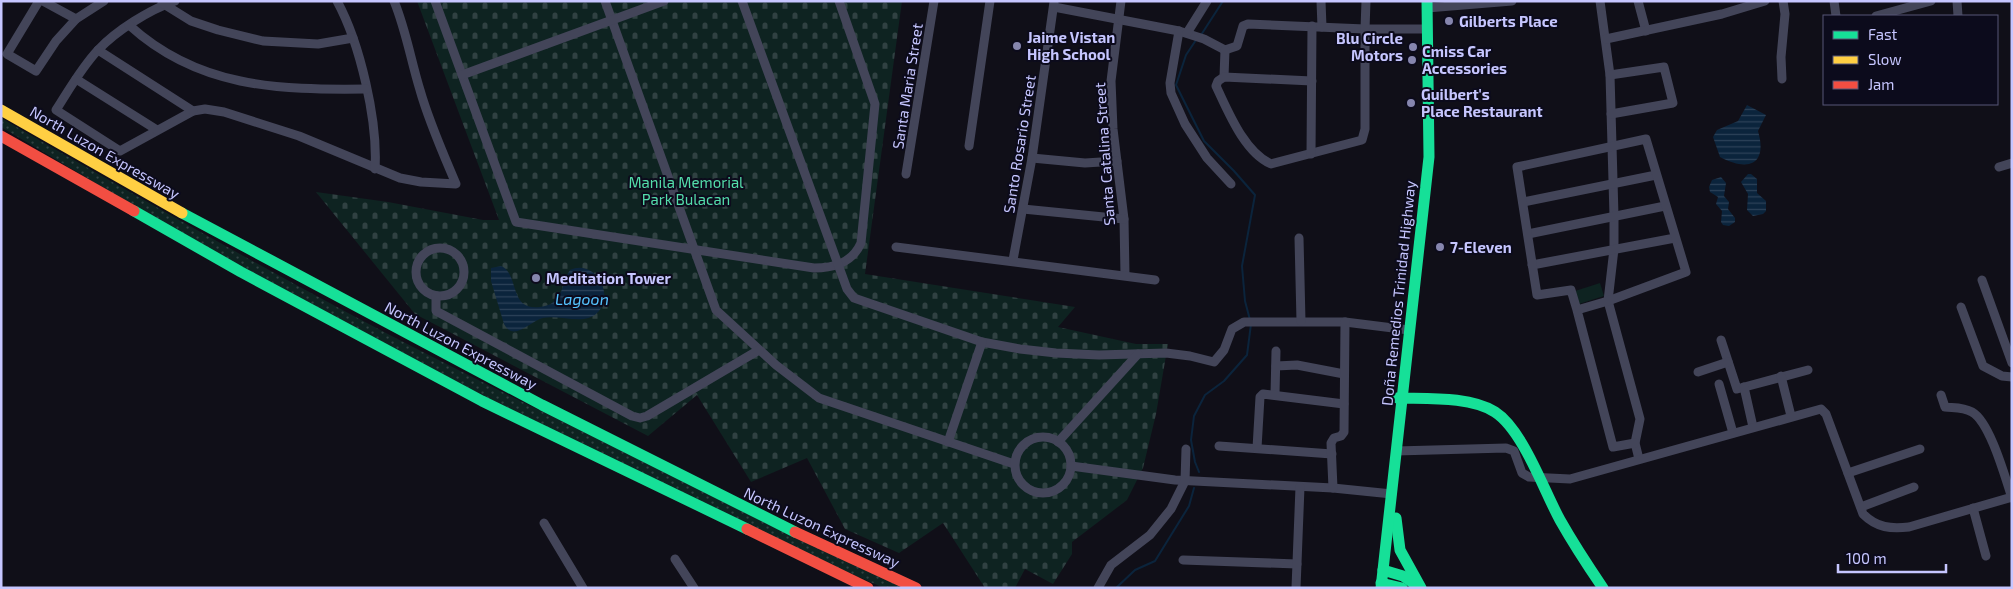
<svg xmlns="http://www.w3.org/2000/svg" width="2013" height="589" font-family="'Exo 2',sans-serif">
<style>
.green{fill:url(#green-dots)}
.cemetery{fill:url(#cemetery-stones)}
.pitch{fill:#0e2321}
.water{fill:url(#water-rules)}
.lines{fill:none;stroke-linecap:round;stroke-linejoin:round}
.stream{stroke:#0b243c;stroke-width:2}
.street{stroke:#434559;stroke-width:9}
.fast{stroke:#16e098;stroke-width:11}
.slow{stroke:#ffcf43;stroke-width:11}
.jam{stroke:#f24e42;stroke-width:11}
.poi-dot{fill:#8686ae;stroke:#0c0b1c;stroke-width:2}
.labels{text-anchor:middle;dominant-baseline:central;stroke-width:4;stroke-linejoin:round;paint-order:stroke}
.poi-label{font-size:15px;font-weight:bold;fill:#c6c6ff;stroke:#0c0b1c;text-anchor:start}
.street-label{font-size:15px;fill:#c6c6ff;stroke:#0c0b1c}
.park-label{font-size:15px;fill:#54ddab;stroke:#0c0b1c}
.water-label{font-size:16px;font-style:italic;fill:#55c3fe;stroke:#0c0b1c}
</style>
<defs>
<pattern id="green-dots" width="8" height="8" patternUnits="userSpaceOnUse" patternTransform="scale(1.25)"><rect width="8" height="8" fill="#0e2321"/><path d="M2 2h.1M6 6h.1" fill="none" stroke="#304142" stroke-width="1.8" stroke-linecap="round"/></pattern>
<pattern id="cemetery-stones" width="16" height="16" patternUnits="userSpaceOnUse" patternTransform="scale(1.25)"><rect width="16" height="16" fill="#0e2321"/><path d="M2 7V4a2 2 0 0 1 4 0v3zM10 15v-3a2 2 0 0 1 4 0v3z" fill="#304142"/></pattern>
<pattern id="water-rules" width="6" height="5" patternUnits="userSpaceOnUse" patternTransform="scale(1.25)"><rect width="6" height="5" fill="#0b243c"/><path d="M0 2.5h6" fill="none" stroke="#2d4259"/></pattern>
</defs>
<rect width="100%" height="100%" fill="#100f18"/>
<path class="green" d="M1,118C117,185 232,251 350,314C533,411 721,497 907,588H884L802,552L488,398L192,240L1,127Z"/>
<path class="cemetery" d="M417,1H902L865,274L1075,307L1058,327L1136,344H1168L1156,414L1143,468L1127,500L1072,542V554L1053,584L1025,569L1015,588H985L943,523L899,553L845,529L807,458L751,482L697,395L648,436L415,314L316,192L388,202L483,220H499Z"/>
<path class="pitch" d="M1600,283L1604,296L1579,304L1575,291Z"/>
<g class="water">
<path d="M1747,105L1766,115L1758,131C1768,165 1748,172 1720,157L1713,137L1717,130L1738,121Z"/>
<path d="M1748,174H1751L1757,179V193L1766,201V211L1763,214L1753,216L1747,210L1748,194L1741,182Z"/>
<path d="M1721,177L1726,183L1724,196L1729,202L1728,209L1735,218V222L1729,226L1723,225L1721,222L1722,211L1716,204L1718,197L1710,192L1709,187L1712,180Z"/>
<path d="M501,266C520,274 508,311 540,307C547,306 553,304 557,298C564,290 564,278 570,270C595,258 616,296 597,313C584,326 559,314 543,318C531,320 514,343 504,324L491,281V268Z"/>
</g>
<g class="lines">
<g class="stream">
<path d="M1201,35L1223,1"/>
<path d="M1196,40L1186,55L1176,85L1204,141L1234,171L1255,195L1242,266L1245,301L1250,320"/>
<path d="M1199,472L1195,462L1191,440L1194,416L1205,395L1224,381L1247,355L1251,324"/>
<path d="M1116,588L1135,570L1155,561L1189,506L1194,488"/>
</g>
<g class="street">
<path d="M39,1L7,54L36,71L56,41L76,19L104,1"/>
<path d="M43,1L76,19"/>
<path d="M175,1C149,10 117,30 98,50C81,68 69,90 56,110L120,151L193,111L205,109L224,112L299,136L400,178L421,182L456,184C443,153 429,122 420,90C411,61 406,30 394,1"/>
<path d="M337,1C360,43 378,121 375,169"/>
<path d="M435,1L516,222L814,268C834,268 852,263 861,243L875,104L839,1"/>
<path d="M605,1L716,310L776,365L819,398L1014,464"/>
<path d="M742,1L847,289L854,298L982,342L1020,349L1056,353L1099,355L1166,353L1190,356L1214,362L1224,350L1232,329L1244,322H1345L1409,330"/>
<path d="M1121,1L1111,81L1113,129L1124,219L1125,275"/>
<path d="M1321,1L1322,27"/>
<path d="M1600,1L1610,75L1614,216V249L1608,301L1640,419L1635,443L1639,459"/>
<path d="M1638,1L1646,31"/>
<path d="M1834,1L1836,16"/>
<path d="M1957,1L1958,16"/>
<path d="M162,3L191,21L218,30L263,41L318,44L353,38"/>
<path d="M1054,7L1179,31L1204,39L1225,50L1237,46L1243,26L1248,24L1365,29H1427"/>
<path d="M1427,8L1512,1"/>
<path d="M1876,16L1931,1"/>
<path d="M129,25C198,88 278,90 366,89"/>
<path d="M1179,31L1170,83L1171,93L1185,124L1207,158L1231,184"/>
<path d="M1187,33L1207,1"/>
<path d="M1606,39L1722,14L1765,1"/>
<path d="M98,50L193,111"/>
<path d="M462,75L664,1"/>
<path d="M1610,75L1664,67L1673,103L1611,114"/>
<path d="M1224,77L1225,50"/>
<path d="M76,79L157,130"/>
<path d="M1782,79L1781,57L1785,14L1783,1"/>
<path d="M1312,81L1224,77L1218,81L1216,86C1228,111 1244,152 1271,164L1362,140L1365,129V29L1366,1"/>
<path d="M969,146L990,1"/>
<path d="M1311,154L1312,26"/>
<path d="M1032,158L1085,163L1117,161"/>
<path d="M1999,167L2012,163"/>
<path d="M906,174L934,1"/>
<path d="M1523,202L1656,175"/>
<path d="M1023,209L1124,219"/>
<path d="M1528,234L1665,206"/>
<path d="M1299,238L1301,321"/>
<path d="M896,247L1155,280"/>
<circle cx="440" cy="272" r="24"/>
<path d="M1013,260L1032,158L1054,2"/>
<path d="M1532,265L1675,238"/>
<path d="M1982,280L2012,363"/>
<path d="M436,296V311L632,416L640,418L647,416L759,350"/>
<path d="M1961,307L1983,366L2002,376L2012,377"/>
<path d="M1577,310L1608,301L1686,272L1646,139L1517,167L1537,295L1571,290L1577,310L1613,447L1635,443"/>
<path d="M1721,340L1737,389L1808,370"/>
<path d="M1276,366L1297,365L1344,374"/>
<path d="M1698,372L1728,362"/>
<path d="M1781,376L1791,416"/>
<path d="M1719,384L1733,433"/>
<path d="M1744,387L1753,427"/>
<path d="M1275,394L1276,351"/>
<path d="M1941,395L1945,407C1954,408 1963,407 1972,412C1990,422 2005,477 2012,498"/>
<circle cx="1043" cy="465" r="28"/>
<path d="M948,442L982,342"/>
<path d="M1058,442L1138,354"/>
<path d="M1219,446L1332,454"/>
<path d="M1257,448L1260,397L1263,394L1344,404"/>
<path d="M1396,451L1506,448L1514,451L1522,473L1529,477L1570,479L1821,409L1826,414L1863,514C1877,528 1891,529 1909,527L2012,497"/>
<path d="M1071,466L1175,480L1333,488L1392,494"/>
<path d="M1848,473L1920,449"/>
<path d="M1333,488L1331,443L1334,438L1341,436L1344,432L1345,322"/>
<path d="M1861,507L1914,487"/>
<path d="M1973,508L1986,556"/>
<path d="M544,523L583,588"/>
<path d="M675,559L694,588"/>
<path d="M1183,560L1297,564"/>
<path d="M1098,588L1111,565L1150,535L1171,509L1185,481L1186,449"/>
<path d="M1296,588L1300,487"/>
</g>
<g class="fast">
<path d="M134,211L241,272L482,401L747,529"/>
<path d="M182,213L542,405L795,532"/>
<path d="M1397,398C1426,399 1470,396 1495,412C1523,430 1544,491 1560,520C1573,543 1588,566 1603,588"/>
<path d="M1396,518L1400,550L1421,588"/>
<path d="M1383,570L1403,576L1419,587"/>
<path d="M1381,583L1402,588"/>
<path d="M1381,588L1429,157L1427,1"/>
</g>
<path class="slow" d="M1,110L182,213"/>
<g class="jam">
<path d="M1,136L134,211"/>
<path d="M747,529L868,588"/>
<path d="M795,532L916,588"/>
</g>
</g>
<g class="poi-dot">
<circle cx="1449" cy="21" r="5"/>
<circle cx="1017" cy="46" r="5"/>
<circle cx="1413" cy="47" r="5"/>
<circle cx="1412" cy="60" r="5"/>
<circle cx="1411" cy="103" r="5"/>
<circle cx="1440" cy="247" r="5"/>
<circle cx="536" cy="278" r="5"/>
</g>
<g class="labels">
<g class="poi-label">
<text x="1459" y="21">Gilberts Place</text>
<text x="1027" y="37">Jaime Vistan<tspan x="1027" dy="17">High School</tspan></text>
<text x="1403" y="38" text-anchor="end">Blu Circle<tspan x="1403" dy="17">Motors</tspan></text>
<text x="1422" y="51">Cmiss Car<tspan x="1422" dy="17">Accessories</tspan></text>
<text x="1421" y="94">Guilbert's<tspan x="1421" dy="17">Place Restaurant</tspan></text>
<text x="1450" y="247">7-Eleven</text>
<text x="546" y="278">Meditation Tower</text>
</g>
<g class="street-label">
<text transform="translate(907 86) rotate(-81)">Santa Maria Street</text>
<text transform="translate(1019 144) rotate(-81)">Santo Rosario Street</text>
<text transform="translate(105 152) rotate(30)">North Luzon Expressway</text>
<text transform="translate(1104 154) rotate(-94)">Santa Catalina Street</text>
<text transform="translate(1398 293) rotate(-84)">Doña Remedios Trinidad Highway</text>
<text transform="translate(461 345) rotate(28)">North Luzon Expressway</text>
<text transform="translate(822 527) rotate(25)">North Luzon Expressway</text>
</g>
<g class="park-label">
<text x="686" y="182">Manila Memorial<tspan x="686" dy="17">Park Bulacan</tspan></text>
</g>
<g class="water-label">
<text x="582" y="298">Lagoon</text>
</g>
</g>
<rect width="2013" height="589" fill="none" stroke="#c6c6ff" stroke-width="5"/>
<rect x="1823" y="15" width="175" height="90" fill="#0c0b1c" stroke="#565677"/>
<rect x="1833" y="31" width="25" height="8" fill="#16e098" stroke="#565677"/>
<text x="1868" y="40" font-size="15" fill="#c6c6ff">Fast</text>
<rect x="1833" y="56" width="25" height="8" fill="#ffcf43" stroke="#565677"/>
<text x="1868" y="65" font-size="15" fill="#c6c6ff">Slow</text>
<rect x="1833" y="81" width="25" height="8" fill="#f24e42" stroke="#565677"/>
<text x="1868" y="90" font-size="15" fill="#c6c6ff">Jam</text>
<path d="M1838 564v8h108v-8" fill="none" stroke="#c6c6ff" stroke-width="2.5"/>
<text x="1846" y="564" font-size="15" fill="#c6c6ff" stroke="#0c0b1c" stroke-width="4" paint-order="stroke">100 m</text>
</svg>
